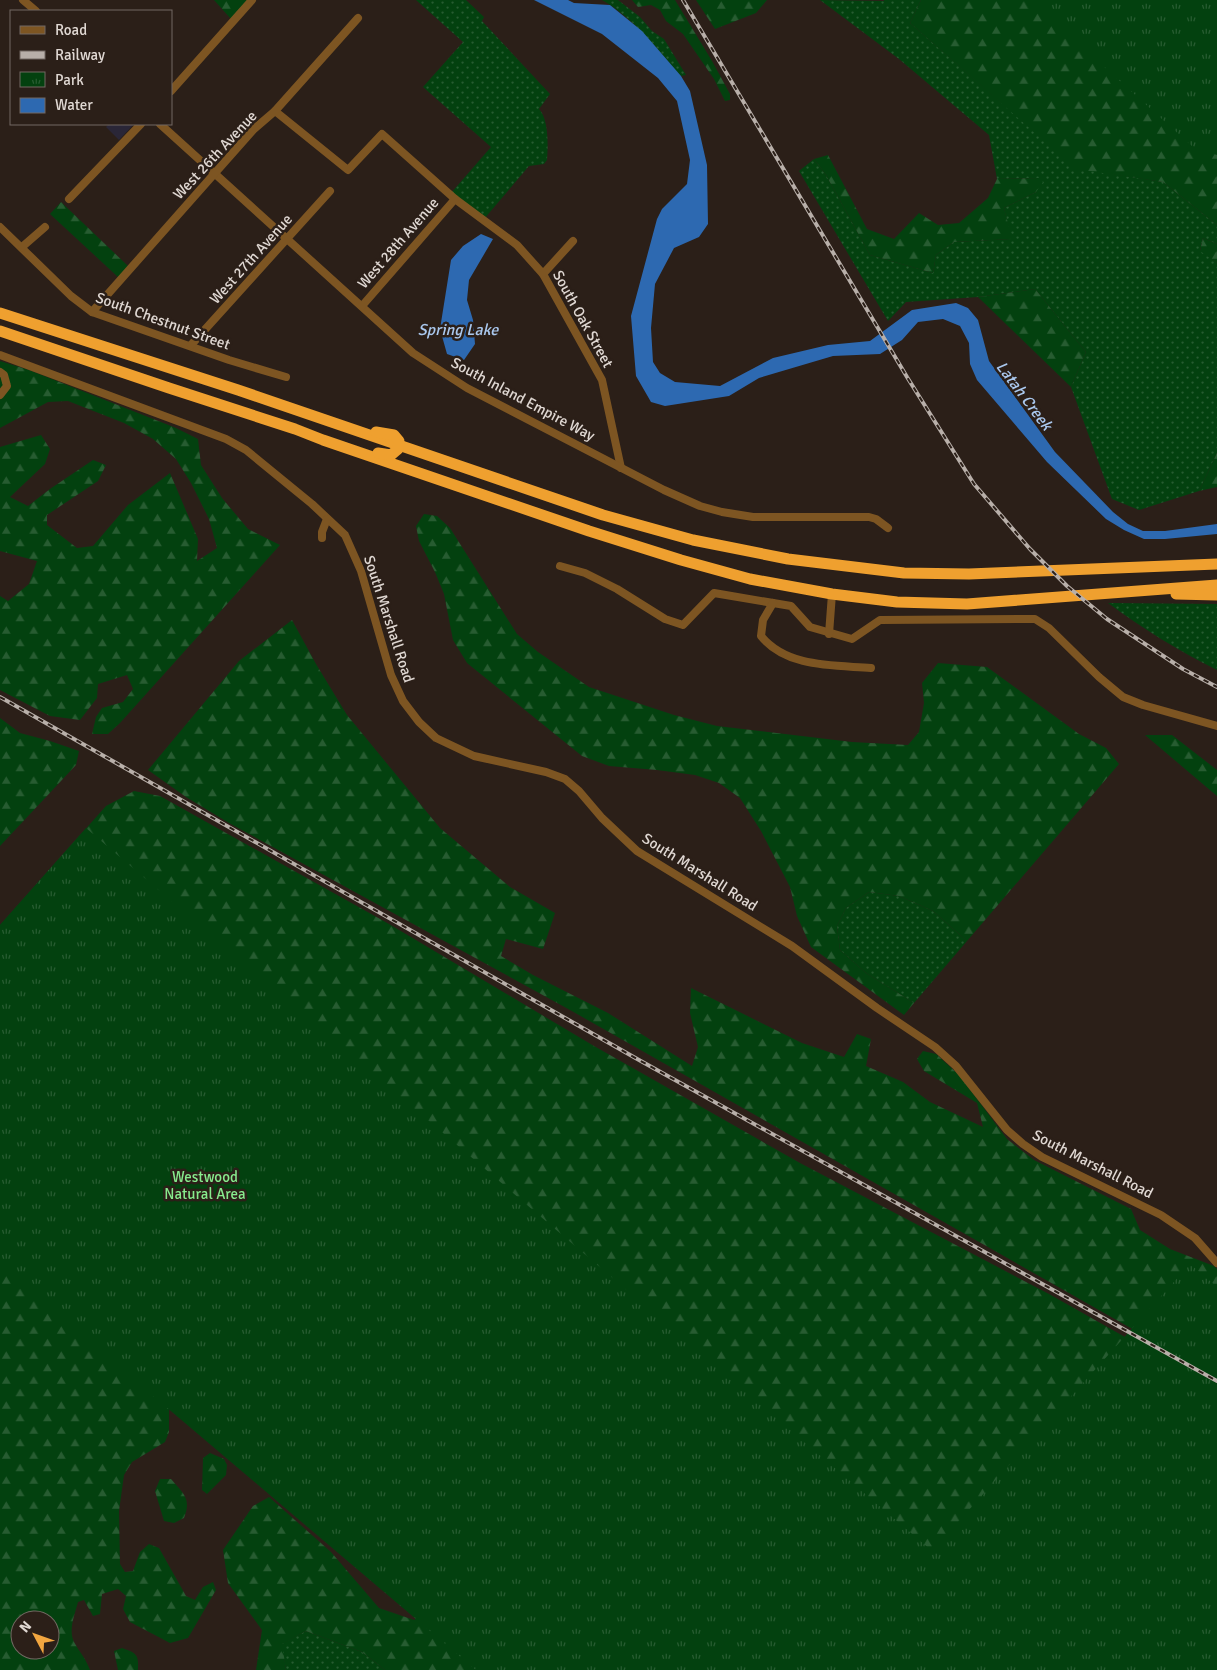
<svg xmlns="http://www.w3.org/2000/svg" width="1217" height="1670" font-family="Signika,sans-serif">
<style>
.commercial{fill:#2a2637}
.grass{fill:url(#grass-dots)}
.forest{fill:url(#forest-firs);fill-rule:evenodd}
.park{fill:url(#park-tufts)}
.water{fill:#2d69b1}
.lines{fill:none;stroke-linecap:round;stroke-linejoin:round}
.minor{stroke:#7d5522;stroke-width:8}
.highway{stroke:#efa02f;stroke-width:11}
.rail-casing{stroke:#b8afa9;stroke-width:4}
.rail{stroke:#2b1f18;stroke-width:2;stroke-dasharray:5.5;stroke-linecap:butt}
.labels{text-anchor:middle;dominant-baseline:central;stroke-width:5;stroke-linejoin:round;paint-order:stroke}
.street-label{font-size:15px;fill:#e0d8d3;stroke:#2b1f18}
.park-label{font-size:15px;fill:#87eb8d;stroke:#2b1f18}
.water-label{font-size:16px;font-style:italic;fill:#aac8ee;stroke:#2b1f18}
</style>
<defs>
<pattern id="grass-dots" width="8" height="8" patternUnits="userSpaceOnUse" patternTransform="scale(1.25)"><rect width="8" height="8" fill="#03410f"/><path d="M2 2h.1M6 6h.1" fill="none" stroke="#275c31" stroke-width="1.8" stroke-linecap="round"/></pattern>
<pattern id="forest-firs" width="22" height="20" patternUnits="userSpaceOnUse" patternTransform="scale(1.25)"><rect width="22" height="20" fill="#03410f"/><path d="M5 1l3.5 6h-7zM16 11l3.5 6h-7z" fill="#275c31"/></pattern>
<pattern id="park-tufts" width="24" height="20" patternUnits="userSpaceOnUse" patternTransform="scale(1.25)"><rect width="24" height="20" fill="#03410f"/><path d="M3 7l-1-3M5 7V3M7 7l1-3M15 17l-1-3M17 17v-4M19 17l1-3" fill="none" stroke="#275c31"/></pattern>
</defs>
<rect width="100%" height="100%" fill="#2b1f18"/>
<path class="commercial" d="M109,124H134L119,140L106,127Z"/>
<g class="grass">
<path d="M416,0H466L484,17L482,21L550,94L539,109C549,119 548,147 547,160L544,164L529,166L484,219L451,193L491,147L423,87L463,42Z"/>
<path d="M602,0H618L640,17L652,31L664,39L686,75L681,76C657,49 634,18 602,0Z"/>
<path d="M820,0L884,1V0H921L910,23L1076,168L1163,182L1217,225V244L1203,238L1200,250L1217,263V453L1199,491L1139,510L1112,499L1071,387L1086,352L1035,289L978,297L906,302L888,321L799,171L814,159L826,175L870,255L933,273L936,255L954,242L1011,239L1004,208L1036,192L1039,178L997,179L989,135L899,59Z"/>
<path d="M1108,603L1217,604V670C1179,651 1143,629 1108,603Z"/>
<path d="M869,892L899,896L933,911L967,941L914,1003L866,973L840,950L837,926L846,908Z"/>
<path d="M306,1631L362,1652L385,1670H285L286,1669L281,1644Z"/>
</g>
<g class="forest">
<path d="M214,0H249L231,19Z"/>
<path d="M632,0H675L712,61L730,94V100L725,101L714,79L683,34L666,21L660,10L651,5L638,7Z"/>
<path d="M696,0H767L756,13L715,29Z"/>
<path d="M921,0H1217V225L1163,182L1076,169L910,23Z"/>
<path d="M828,155L867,229L894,239L919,213L938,225L959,223L988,198L997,179L1039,178L1043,182L1036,192L1004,208L1012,239L954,242L936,255L933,273L870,255L826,175L814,159Z"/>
<path d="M61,202L128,266L118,277L50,214Z"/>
<path d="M1203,238L1217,244V263L1200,251Z"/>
<path d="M1035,289L1086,352L1071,387L978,297Z"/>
<path d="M0,361L29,370L176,428L198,439L201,465L222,498L248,529L280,545L120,723L108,734H92L96,717L102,708L123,702L133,689L127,675L98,684L97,698L80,720L50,716L0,690V596L8,601L29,584L37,561L0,551V447L41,435L50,449L45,464L10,497L28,506L50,489L93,460L106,465L98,481L47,515V525L77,548L93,546L128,505L170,473L198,539L197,561L217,548L209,519L191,483L176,459L153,439L124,423L68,401L48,402L0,428Z"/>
<path d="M1217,453V487L1199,491Z"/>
<path d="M424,514L437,516L450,528L517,634L538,652L589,687L674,715L717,726L852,742L908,745L919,732L924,703L922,683L938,663L987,667L1079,734L1106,748L1119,764L967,941L933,911L899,896L869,892L846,908L837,926L840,950L866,973L914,1003L904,1015L811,947L797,916L790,887L761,831L740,798L719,783L695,775L657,770L609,766L582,756L467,663L453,640L444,594L435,572L419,541L416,526Z"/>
<path d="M292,620L316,664L347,715L440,828L510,887L555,913L543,949L506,939L501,956L533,975L608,1013L692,1066L698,1047L690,1013L691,988L802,1043L844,1057L857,1034L871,1039L866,1066L903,1082L930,1102L983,1127L977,1103L924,1071L917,1059L923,1051L936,1054L959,1075L1007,1139L1034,1160L1131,1209L1140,1230L1170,1249L1214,1266L1217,1269V1377L570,1010L229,823L186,797L148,770L239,661Z"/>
<path d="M0,718L20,733L50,741L79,751L76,765L0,846Z"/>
<path d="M1145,735H1172L1217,770V796Z"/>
<path d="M134,791L160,796L389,924L594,1046L800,1163L1049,1294L1217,1389V1670L169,1392V1432L165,1442L132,1462L124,1475L119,1511L120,1564L125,1572L133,1571L140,1552L149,1544L159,1548L186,1596L195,1600L203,1587L213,1582L216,1590L188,1638L170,1643L130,1622L123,1609L126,1596L118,1589L102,1594L100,1614L93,1616L84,1600L78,1602C75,1614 68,1630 74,1642C80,1653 85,1657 90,1670H0V925L106,806ZM20,1620H50V1650H20Z"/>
<path d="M210,1453L224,1459L227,1465L226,1475L207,1494L202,1490L203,1458Z"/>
<path d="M160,1479H171C183,1493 192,1499 184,1518L174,1523L164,1521L155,1491Z"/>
<path d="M269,1497L331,1552L379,1608L414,1620L445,1598L523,1670H385L362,1652L306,1631L282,1644L286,1669L285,1670H256L262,1630L228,1583L223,1550L253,1506Z"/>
<path d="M122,1648C136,1653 139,1654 138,1670H118L114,1651Z"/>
</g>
<g class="park">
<path d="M1030,0H1217V155L1193,147Z"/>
<path d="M86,828L932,1551L1190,1264L1217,1287V1670H476L0,1266V925Z"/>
</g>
<g class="water">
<path d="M534,0H568L574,3L610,5L642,31L681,76L690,91L707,165L708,224L699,237L674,248L655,284L651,328L653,362L660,373L675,382L720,386L773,358L828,345L870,341L912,310L956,303L968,308L978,320L989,361L1055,452L1113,512L1128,524L1143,531H1165L1217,524V534L1165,539H1144L1124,530L1106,519L1047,462L977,380L970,364L969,343L960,326L943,319L918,322L902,340L880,354L833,356L759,378L729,396L665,406L651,402L636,376L631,316L657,219L662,209L687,184L690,160L677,101L658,78L602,34Z"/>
<path d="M481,234L493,239L469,280L467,300L473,320L475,344L464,360L447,354L440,329L451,260L463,246Z"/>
</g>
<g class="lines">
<g class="minor">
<path d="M23,0L36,11"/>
<path d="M171,91L252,0"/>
<path d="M275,111L348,170L382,134L455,199L517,245L543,274L602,380L621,468"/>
<path d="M160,124L413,353L467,388L664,490L700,506L722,512L753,517H869L876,519L888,528"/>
<path d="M69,199L141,124"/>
<path d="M0,227L71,296L92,312L229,360L286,377"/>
<path d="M22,247L45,227"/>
<path d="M543,274L573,241"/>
<path d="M362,306L455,199"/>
<path d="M92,312L253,130L275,111L358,18"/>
<path d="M191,345L330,191"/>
<path d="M0,355L226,439L246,450L312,504L345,535L361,571L391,675L403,701L419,722L436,738L474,756L546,772L565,779L579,791L602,818L637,851L792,946L877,1008L935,1047L956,1066L1007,1130L1023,1144L1042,1157L1161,1215L1195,1238L1217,1263"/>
<path d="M0,372L4,375L7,386L0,395"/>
<path d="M322,538V532L327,519"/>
<path d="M560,566L585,573L617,589L665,619L683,625L714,593L791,606L810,627L852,639L880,620L1035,619L1049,628L1099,677L1123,697L1143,705L1217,726"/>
<path d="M773,603L763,620L761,636C787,668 834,665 871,668"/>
<path d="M829,634L832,594"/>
</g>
<g class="highway">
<path d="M0,313L238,390L603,515L693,540L788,559L904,573L969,574L1217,564"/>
<path d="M0,331L169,388L295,429L323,440L589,531L681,560L750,579L832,594L897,602L967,604L1217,585"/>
<path d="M376,432L394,435L399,441L398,449L391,455L378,453"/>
<path d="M1176,594L1217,595"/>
</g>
<defs>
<g id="rail">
<path d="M683,0L907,377L974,484L1030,549L1067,586L1107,619L1183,669L1217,687"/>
<path d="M0,697L639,1060L1217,1381"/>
</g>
</defs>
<use href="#rail" class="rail-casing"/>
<use href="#rail" class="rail"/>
</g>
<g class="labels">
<g class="street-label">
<text transform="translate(215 155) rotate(-47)">West 26th Avenue</text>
<text transform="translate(398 243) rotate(-49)">West 28th Avenue</text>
<text transform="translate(251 259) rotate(-48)">West 27th Avenue</text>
<text transform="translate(583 319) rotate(61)">South Oak Street</text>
<text transform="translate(163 321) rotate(20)">South Chestnut Street</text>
<text transform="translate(523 399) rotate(28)">South Inland Empire Way</text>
<text transform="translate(389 619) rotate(72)">South Marshall Road</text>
<text transform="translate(700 872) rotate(32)">South Marshall Road</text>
<text transform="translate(1093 1164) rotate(27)">South Marshall Road</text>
</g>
<g class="park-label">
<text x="205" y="1177">Westwood<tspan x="205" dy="17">Natural Area</tspan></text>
</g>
<g class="water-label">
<text x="458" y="330">Spring Lake</text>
<text transform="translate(1024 396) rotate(53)">Latah Creek</text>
</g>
</g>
<rect x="10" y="10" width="162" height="115" fill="#2b1f18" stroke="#736963"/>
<rect x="20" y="26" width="25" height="8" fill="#7d5522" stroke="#736963"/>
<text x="55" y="35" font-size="15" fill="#e0d8d3">Road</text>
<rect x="20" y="51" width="25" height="8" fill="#b8afa9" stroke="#736963"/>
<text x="55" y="60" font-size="15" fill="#e0d8d3">Railway</text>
<rect x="20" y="72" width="25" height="15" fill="url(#park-tufts)" stroke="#736963"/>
<text x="55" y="85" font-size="15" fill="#e0d8d3">Park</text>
<rect x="20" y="98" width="25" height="15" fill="#2d69b1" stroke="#736963"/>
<text x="55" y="110" font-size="15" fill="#e0d8d3">Water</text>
<g transform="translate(35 1635) rotate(311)"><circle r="24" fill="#2b1f18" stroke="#736963"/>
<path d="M0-4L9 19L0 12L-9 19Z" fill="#f1a640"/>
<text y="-8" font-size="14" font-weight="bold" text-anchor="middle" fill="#e0d8d3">N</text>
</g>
</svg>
